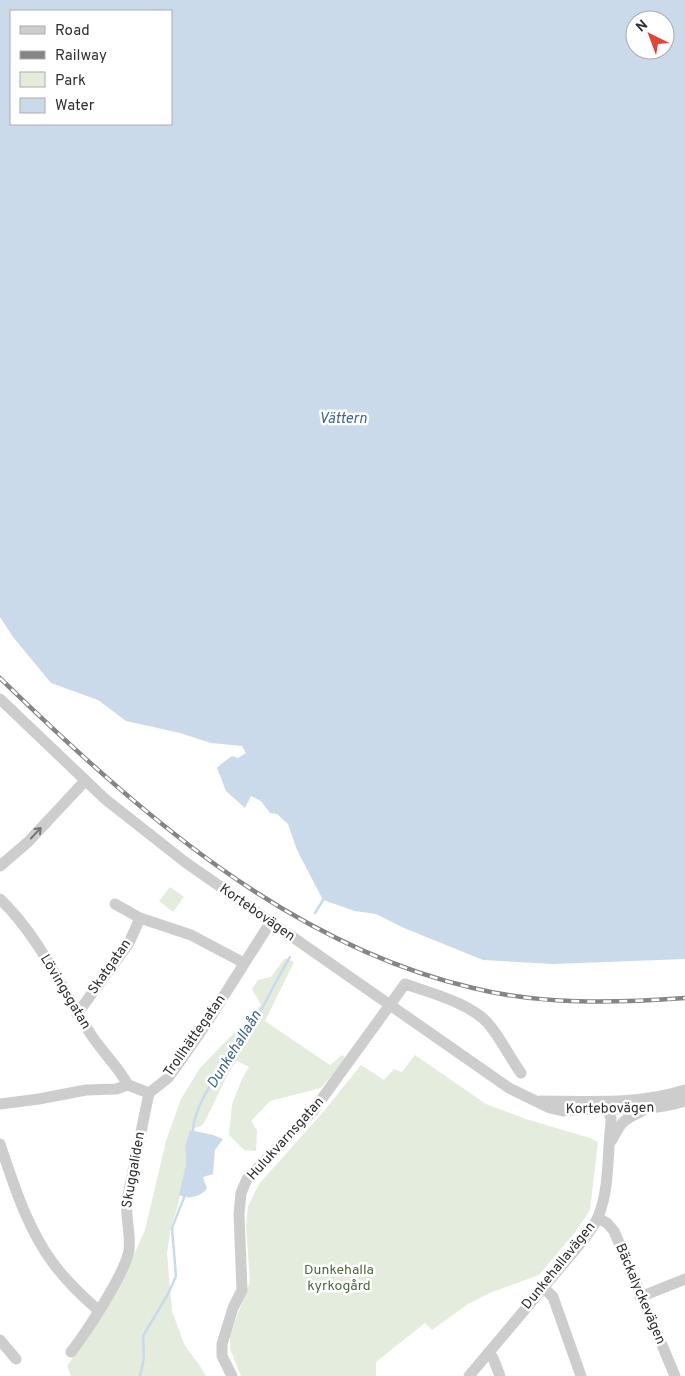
<svg xmlns="http://www.w3.org/2000/svg" width="685" height="1376" font-family="Overpass,sans-serif">
<style>
.green{fill:#e4ecde}
.water{fill:#cbdaeb;fill-rule:evenodd}
.lines{fill:none;stroke-linecap:round;stroke-linejoin:round}
.stream{stroke:#cbdaeb;stroke-width:2.5}
.minor{stroke:#cdcdcd;stroke-width:11}
.rail-casing{stroke:#858585;stroke-width:4.5}
.rail{stroke:#fff;stroke-width:2.5;stroke-dasharray:8;stroke-linecap:butt}
.oneway{stroke:#777}
.labels{text-anchor:middle;dominant-baseline:central;stroke-width:5;stroke-linejoin:round;paint-order:stroke}
.street-label{font-size:14px;fill:#303030;stroke:#fff}
.park-label{font-size:14px;fill:#4c6a3e;stroke:#fff}
.water-label{font-size:15px;font-style:italic;fill:#40658f;stroke:#fff}
</style>
<rect width="100%" height="100%" fill="#fff"/>
<g class="green">
<path d="M170,887L184,897L173,912L159,901Z"/>
<path d="M285,958L294,962L265,1021L330,1065L342,1055L345,1057L335,1072L321,1088L270,1101L251,1121L257,1130L256,1151L244,1150L229,1135L232,1104L242,1079L249,1067L237,1061L230,1070L203,1125L190,1130L185,1146L186,1164L178,1206L171,1227L167,1253L172,1311L184,1344L200,1366L206,1376H71L67,1366L85,1340L126,1273L145,1230L166,1141L181,1099L200,1068L261,1005L252,989L258,980L271,977Z"/>
<path d="M415,1055L486,1104L526,1119L590,1138L598,1142L590,1210L576,1231L539,1275L492,1292L468,1304L432,1330L425,1323L376,1362V1376H241L230,1349V1335L250,1281L246,1227L248,1206L259,1184L324,1111L361,1065L384,1080L394,1069L402,1072Z"/>
</g>
<g class="water">
<path d="M0,0H685V959L553,964L483,960L404,928L376,914L355,911L323,900L297,850L288,824L277,814L270,813L261,801L251,796L245,808L226,791L217,768L221,764L232,756L238,758L246,753L242,746L211,743L180,733L126,721L98,700L51,683L13,637L0,617ZM11,11H171V124H11ZM635,20H665V50H635Z"/>
<path d="M190,1130L213,1135L223,1139L215,1150L213,1174L203,1177L207,1189C199,1197 189,1200 179,1195L186,1164L185,1146Z"/>
</g>
<g class="lines">
<g class="stream">
<path d="M315,913L323,900"/>
<path d="M193,1133C192,1101 235,1050 253,1023C267,1002 277,978 290,957"/>
<path d="M140,1376L144,1358L143,1336L168,1294L176,1276L172,1228L185,1195"/>
</g>
<g class="minor">
<path d="M0,699L105,799L185,862L509,1088L550,1108L563,1111C604,1106 645,1114 685,1101"/>
<path d="M0,866L28,842L85,781"/>
<path d="M0,899C39,936 61,988 90,1033C101,1051 118,1066 128,1085"/>
<path d="M115,904L140,918L191,935L244,963"/>
<path d="M77,1014L129,943L140,918"/>
<path d="M540,1101C589,1101 638,1105 685,1090"/>
<path d="M0,1104L39,1099L86,1090L116,1089L128,1085L149,1093L168,1078L181,1060L206,1024L270,923"/>
<path d="M612,1140C621,1122 623,1120 642,1111"/>
<path d="M0,1144C14,1185 27,1228 53,1263C66,1281 82,1296 98,1310"/>
<path d="M598,1218L607,1223L614,1231L675,1376"/>
<path d="M543,1287L553,1297L581,1376"/>
<path d="M640,1297L685,1279"/>
<path d="M0,1340L16,1359"/>
<path d="M71,1352C86,1333 126,1272 129,1250C131,1234 125,1217 127,1200L149,1093"/>
<path d="M489,1352L493,1358L500,1376"/>
<path d="M232,1376L222,1356V1344L233,1308L242,1290L239,1214L241,1193L247,1179L313,1111L405,984C431,993 474,1004 491,1027C502,1041 510,1058 521,1073"/>
<path d="M469,1376L585,1238C589,1231 595,1225 598,1217C610,1188 607,1154 611,1123V1118L608,1110"/>
</g>
<defs>
<path id="rail" d="M0,678C134,808 285,944 473,988C541,1005 615,1003 685,998"/>
</defs>
<use href="#rail" class="rail-casing"/>
<use href="#rail" class="rail"/>
</g>
<defs><path id="oneway-shaft" d="M-6 0H5M1.5-3L5.5 0L1.5 3" fill="none" stroke-width="1.6" stroke-linecap="round" stroke-linejoin="round" transform="scale(1.25)"/></defs>
<use class="oneway" href="#oneway-shaft" transform="translate(36 833) rotate(-47)"/>
<g class="labels">
<g class="street-label">
<text transform="translate(257 913) rotate(35)">Kortebovägen</text>
<text transform="translate(110 967) rotate(-55)">Skatgatan</text>
<text transform="translate(65 992) rotate(59)">Lövingsgatan</text>
<text transform="translate(195 1036) rotate(-55)">Trollhättegatan</text>
<text transform="translate(610 1109) rotate(-1)">Kortebovägen</text>
<text transform="translate(286 1139) rotate(-48)">Hulukvarnsgatan</text>
<text transform="translate(134 1170) rotate(-80)">Skuggaliden</text>
<text transform="translate(559 1266) rotate(-51)">Dunkehallavägen</text>
<text transform="translate(640 1294) rotate(67)">Bäckalyckevägen</text>
</g>
<g class="park-label">
<text x="339" y="1270">Dunkehalla<tspan x="339" dy="16">kyrkogård</tspan></text>
</g>
<g class="water-label">
<text x="343" y="419">Vättern</text>
<text transform="translate(235 1050) rotate(-58)">Dunkehallaån</text>
</g>
</g>
<rect x="10" y="10" width="162" height="115" fill="#ffffff" stroke="#acacac"/>
<rect x="20" y="26" width="25" height="8" fill="#cdcdcd" stroke="#acacac"/>
<text x="55" y="35" font-size="15" fill="#303030">Road</text>
<rect x="20" y="51" width="25" height="8" fill="#858585" stroke="#acacac"/>
<text x="55" y="60" font-size="15" fill="#303030">Railway</text>
<rect x="20" y="72" width="25" height="15" fill="#e4ecde" stroke="#acacac"/>
<text x="55" y="85" font-size="15" fill="#303030">Park</text>
<rect x="20" y="98" width="25" height="15" fill="#cbdaeb" stroke="#acacac"/>
<text x="55" y="110" font-size="15" fill="#303030">Water</text>
<g transform="translate(650 35) rotate(318)"><circle r="24" fill="#ffffff" stroke="#acacac"/>
<path d="M0-4L9 19L0 12L-9 19Z" fill="#df4539"/>
<text y="-8" font-size="14" font-weight="bold" text-anchor="middle" fill="#303030">N</text>
</g>
</svg>
